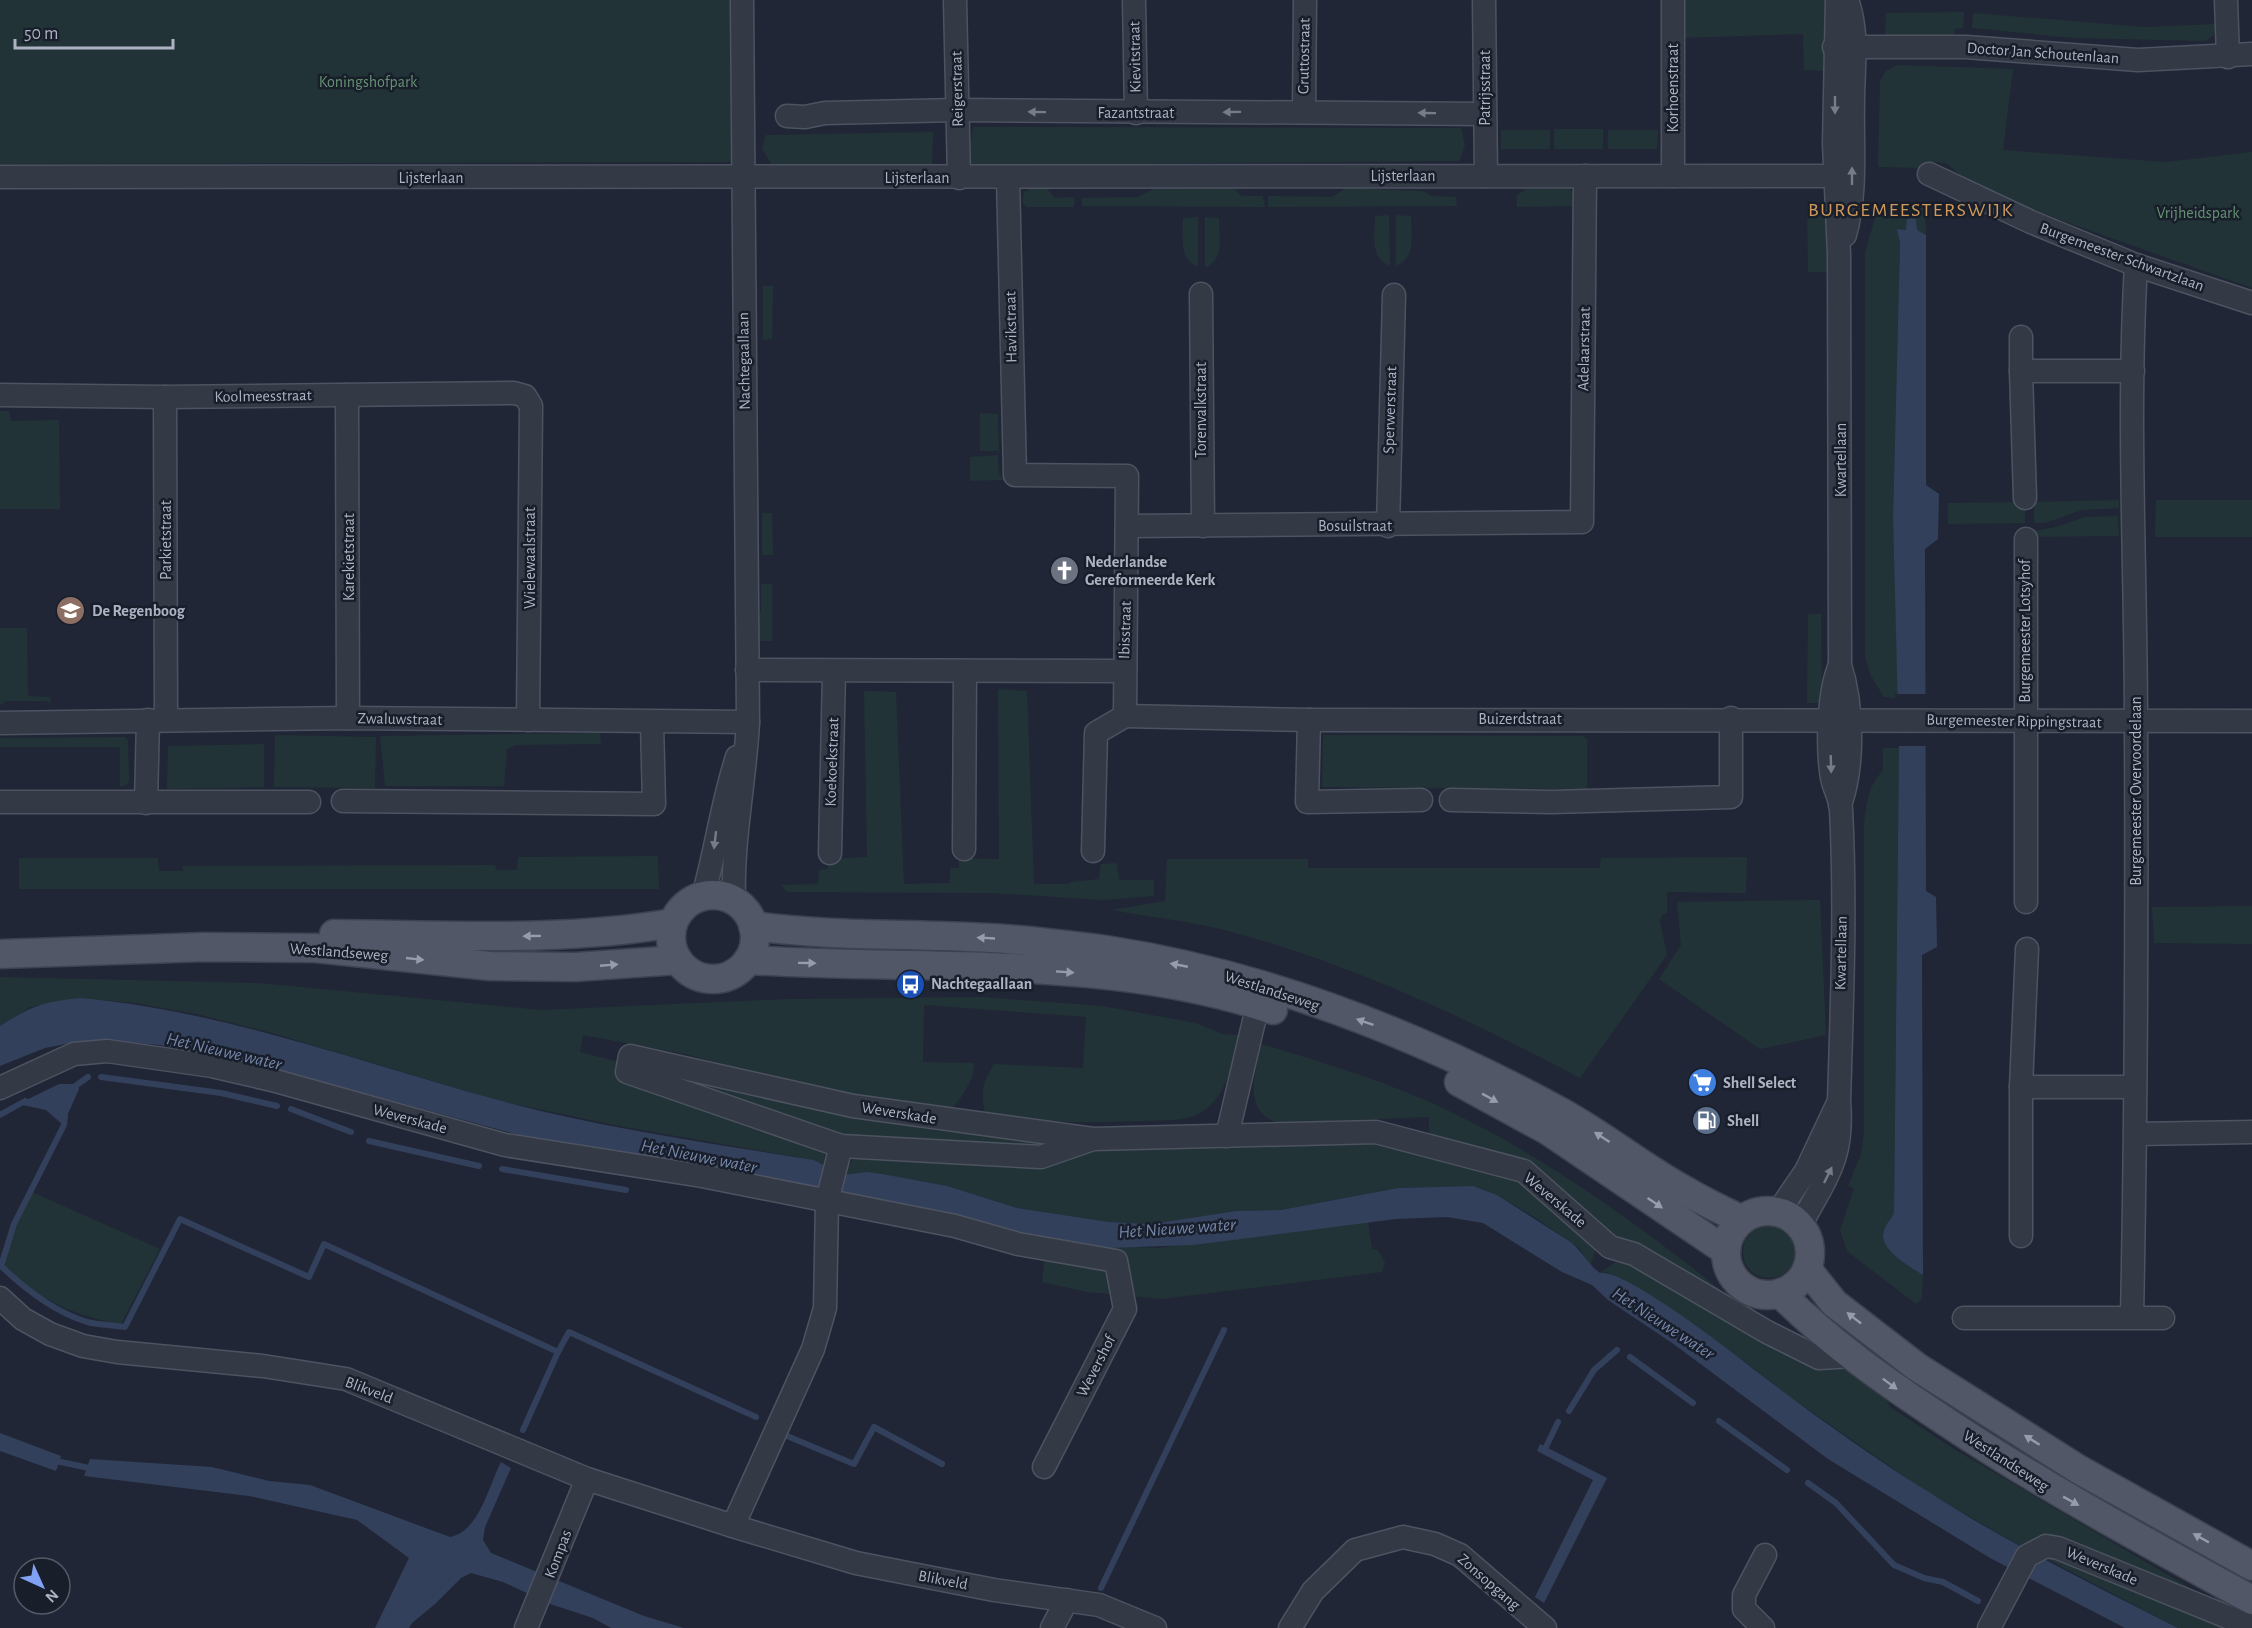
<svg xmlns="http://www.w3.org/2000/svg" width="2252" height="1628" font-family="'Alegreya Sans',sans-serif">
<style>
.green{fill:#223337}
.water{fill:#33405c}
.pier{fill:#202635}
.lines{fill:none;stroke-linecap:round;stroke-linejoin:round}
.stream{stroke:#33405c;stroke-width:6}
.minor-casing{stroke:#4d5361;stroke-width:25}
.major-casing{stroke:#3c424f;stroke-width:31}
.minor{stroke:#333945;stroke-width:22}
.major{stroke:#515766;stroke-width:28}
.oneway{fill:#767c8a}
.oneway2{fill:#969cac}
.labels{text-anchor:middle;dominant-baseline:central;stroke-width:5;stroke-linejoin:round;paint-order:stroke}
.street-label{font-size:16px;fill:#adb3c3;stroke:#181e2a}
.park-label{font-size:16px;fill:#669274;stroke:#181e2a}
.poi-label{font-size:16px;font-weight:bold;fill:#adb3c3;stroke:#181e2a;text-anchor:start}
.water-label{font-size:18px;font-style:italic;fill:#7586aa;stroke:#181e2a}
.quarter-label{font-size:20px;letter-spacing:1.5px;fill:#cf995c;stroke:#181e2a}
</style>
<rect width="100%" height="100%" fill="#202635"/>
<g class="green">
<path d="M0,0H735V153L732,162L0,164Z"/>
<path d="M1682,0H1826V71L1804,70L1803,34L1681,38Z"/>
<path d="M1964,12L1963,28L1955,29L1954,38L1885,37L1886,13Z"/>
<path d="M1973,13L2144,27L2215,24L2214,35L2205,41L2074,38L1972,28Z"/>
<path d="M1897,65L2013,69L2003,150L2166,162L2252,152V288L2041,213L1967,181L1946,163L1936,162L1926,168L1878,167L1880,81L1886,71Z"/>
<path d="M973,127L1461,128L1465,145L1459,161L969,165Z"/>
<rect x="1554" y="129" width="49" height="20"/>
<rect x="1501" y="130" width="49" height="19"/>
<path d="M1608,130H1658L1657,149H1608Z"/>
<path d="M933,132L932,165L771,164L762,148L766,135Z"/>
<path d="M1346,188L1422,191L1432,196L1456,197L1457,206L1268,207V196L1332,197Z"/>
<path d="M1030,189H1047L1055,198L1074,197V207H1027L1022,202L1024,192Z"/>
<path d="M1154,189H1234L1242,196H1263L1265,207L1082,206V198L1138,197Z"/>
<path d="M1526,189H1570L1575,196V206L1517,207V195Z"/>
<path d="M1807,205L1828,206V272H1808Z"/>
<path d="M1925,206L1926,235L1917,230L1916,219L1906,230L1898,229L1900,242L1893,518L1898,691L1895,698L1884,697L1870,674L1865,656V252L1878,208Z"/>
<path d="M1389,215L1390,266C1369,257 1375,235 1375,216Z"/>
<path d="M1396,215L1411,216C1411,235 1417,257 1396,266Z"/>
<path d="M1198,217V267C1178,259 1183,237 1183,218Z"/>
<path d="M1205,217L1219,218C1219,237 1225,259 1205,268Z"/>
<path d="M763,286H773L772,339L763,340Z"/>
<path d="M0,411H9L11,421L59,420L60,509H0Z"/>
<path d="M980,413L998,414L999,451H980Z"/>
<path d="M998,455L999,474L1004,480L970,481V457Z"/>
<path d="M2119,500V508L2082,510L2045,523H2034V502Z"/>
<path d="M2156,500H2252V537H2155Z"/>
<path d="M2025,502V523L1948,524V503Z"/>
<path d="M762,513H772L773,555H762Z"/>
<path d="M2118,516L2119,536L2033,537V531L2056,527L2085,517Z"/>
<path d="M761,584H772V641H760L759,651L756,619L761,612Z"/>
<path d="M1808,614H1821L1822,703H1807Z"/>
<path d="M0,628H27L28,696L50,697L51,705L47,701H6L0,705Z"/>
<path d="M998,689L1027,691L1034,884H1069L1071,882L1099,879L1101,864L1117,863L1119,880H1154V896L1103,900L990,893L787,892L781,885L818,884L819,870L828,869L829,859L867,857L864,691L896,692L904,884L950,883V868H959V858L999,859Z"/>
<path d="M600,733L601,744L516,745L507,749L504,786H385L380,736Z"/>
<path d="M275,735L376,737L375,788L274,787Z"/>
<path d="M1323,735L1583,736L1587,740V789L1322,787Z"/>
<path d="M125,737L128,741L129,780L128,784L120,787V747H0V738Z"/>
<path d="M264,744V787L167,789L168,746Z"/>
<path d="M1883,748H1899L1894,1213C1891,1219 1886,1224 1884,1230C1877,1249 1910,1267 1923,1275L1922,1298L1916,1304L1847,1251L1840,1230L1854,1189L1848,1186L1861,1154L1864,1133V826C1866,807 1868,784 1883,771Z"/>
<path d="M658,856L659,889H19V858H158L159,871H183V866L495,865L496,870H517L518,857Z"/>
<path d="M1747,857L1746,893L1667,892V913L1662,915L1660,921L1667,955L1580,1078C1466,1018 1353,964 1228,931C1190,921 1150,917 1111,910L1165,901L1167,859H1308V868H1600L1601,858Z"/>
<path d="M1820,900L1826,1035L1760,1049L1659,979L1681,945L1677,902Z"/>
<path d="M2252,906V944L2154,943L2152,907Z"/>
<path d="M0,977L259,983L542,1010L789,999L982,997L1102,1006L1196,1023L1222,1034L1239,1035C1233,1061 1227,1096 1202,1112C1185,1122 1162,1120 1143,1121C1090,1123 1039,1122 986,1117C981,1094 981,1085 994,1064L1083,1068L1086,1017L924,1005L923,1062L974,1063C975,1079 959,1104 946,1113L773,1079L690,1055L583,1035L580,1052L623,1063L827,1148L829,1168L814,1160L624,1127L500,1101L272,1033L201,1015L135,1003L80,998L30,1007L0,1026Z"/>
<path d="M1261,1044C1325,1063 1389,1082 1449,1111C1562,1165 1664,1244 1761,1322L1612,1243L1557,1191L1429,1141V1117L1278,1123C1241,1111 1256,1073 1261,1044Z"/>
<path d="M634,1071L933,1130L1067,1144L1048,1149L857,1141Z"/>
<path d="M1380,1143L1526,1183L1594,1245L1595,1252L1590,1266L1580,1249L1536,1218L1497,1195L1473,1186L1398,1188L1281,1210L1236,1211L1150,1224L1109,1222L1017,1208L947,1186L867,1172L842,1175L856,1155L1077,1153L1114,1149Z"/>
<path d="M32,1192L160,1249L121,1324C72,1316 40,1299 3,1266L17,1224Z"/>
<path d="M1368,1221L1372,1249L1378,1250L1385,1262L1382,1272L1161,1299L1088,1292L1042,1282L1044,1263L1041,1254L1069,1244L1158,1248Z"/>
<circle cx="1769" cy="1252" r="26"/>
<path d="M1616,1262L1642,1267L1804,1358L1857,1373L1880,1385L1890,1407L1954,1449L2207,1598L2245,1603L2252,1607V1619L2039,1541L2036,1537L2026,1549L1927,1492L1786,1394L1743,1360L1617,1278L1606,1272L1600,1273Z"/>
<path d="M2051,1551L2241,1628H2178L2045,1558Z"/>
</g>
<g class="water">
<path d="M1916,218L1917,230L1926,235V485L1939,494L1938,539L1925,549L1926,891L1936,897L1937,947L1922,955L1923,1275C1910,1267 1877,1249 1884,1230C1886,1224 1891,1219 1894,1213L1899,748L1893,518L1900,243L1897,229L1906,230L1907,219Z"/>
<path d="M80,998C225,1011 359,1062 498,1100C601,1128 709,1143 814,1160L842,1175L867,1172L882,1174L947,1186L1017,1208L1109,1222L1150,1224L1236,1211L1281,1210L1398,1188L1473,1186L1497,1195L1569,1241C1582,1250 1587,1264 1600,1273C1625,1269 1732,1352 1756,1371C1811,1413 1868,1454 1927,1491C2007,1543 2094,1585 2178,1628H2125L1990,1558L1828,1459L1675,1345L1608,1300L1592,1285L1562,1272L1483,1223L1447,1217L1396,1219L1193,1245L1108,1248L1030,1237L844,1194L841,1189H820L735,1170L519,1135L230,1057L159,1045L109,1041L76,1042L45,1048L0,1066V1026C31,1006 43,1002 80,998Z"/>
<path d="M59,1084H77L79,1089L63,1125L46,1110L18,1104Z"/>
<path d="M0,1433L61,1456L56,1471L0,1451Z"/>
<path d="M1540,1444L1607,1478L1544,1603L1535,1597L1593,1480L1537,1451Z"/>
<path d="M90,1459L212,1467L269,1481L310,1485L450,1537C479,1532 489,1485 501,1462L511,1468L485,1527L483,1540L491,1553L644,1616L684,1628H611L593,1618L550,1604L503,1582L471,1573L461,1578L435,1604L412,1623L409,1628H375L409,1558L357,1520L249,1496L84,1476Z"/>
</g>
<path class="pier" d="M1895,694H1928V746H1896Z"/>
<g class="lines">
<g class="stream">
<path d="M101,1077L221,1093L277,1106"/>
<path d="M71,1089L88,1077"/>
<path d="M291,1109L351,1132"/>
<path d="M0,1115L25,1101"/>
<path d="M65,1116L64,1125L14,1224L1,1266C25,1289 55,1312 87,1322C99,1325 113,1325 125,1327L180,1219L309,1277L324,1244L558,1352L569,1332L756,1417"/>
<path d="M369,1141L479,1166"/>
<path d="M502,1169L626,1190"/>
<path d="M1630,1357L1693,1403"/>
<path d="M1569,1411L1594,1370L1617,1350"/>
<path d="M1719,1421L1787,1470"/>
<path d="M523,1430L558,1352"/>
<path d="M787,1436L854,1464L874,1427L942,1464"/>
<path d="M1544,1451L1558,1422"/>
<path d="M51,1460L94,1469"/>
<path d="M1808,1483L1836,1503L1894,1565L1924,1578L1943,1582L1978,1601"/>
<path d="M1101,1588L1224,1330"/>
</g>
<defs>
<g id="minor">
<path d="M955,0L959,178"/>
<path d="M1134,0L1136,113"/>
<path d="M1484,0L1486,176"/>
<path d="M1673,0V176"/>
<path d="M1837,0L1834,144L1839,254L1840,665C1853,705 1854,766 1840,805"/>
<path d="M2226,0L2228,57"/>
<path d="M1834,47H1966L2138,60L2252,54"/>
<path d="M1304,112L1305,0"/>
<path d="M787,116L805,117L825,113L957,110L1485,114"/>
<path d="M1929,174L2031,222L2136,265L2252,303"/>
<path d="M0,177L1835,176"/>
<path d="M1008,178L1015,475L1127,476L1125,716"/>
<path d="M1845,235C1857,192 1852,146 1853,101C1853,68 1859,32 1847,0"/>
<path d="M1201,294L1203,526"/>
<path d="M2021,337V371"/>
<path d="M0,395L165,397L514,393L525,396L531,406L528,720"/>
<path d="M347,395L348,718"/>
<path d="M165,397L166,720"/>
<path d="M2025,498L2021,371H2133"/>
<path d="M1128,526L1582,522L1585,176"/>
<path d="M1388,526L1394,295"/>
<path d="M2026,539V902"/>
<path d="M747,670L1124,671"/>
<path d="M1125,716L1309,720L2252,721"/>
<path d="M1309,720L1307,802L1421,800"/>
<path d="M0,723L348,718L748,722"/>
<path d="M1451,800L1552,802L1731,797V718"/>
<path d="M343,801L654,804L652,723"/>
<path d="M0,802H309"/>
<path d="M146,803L148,720"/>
<path d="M964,849L965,671"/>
<path d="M1093,851L1096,733L1125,716"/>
<path d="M830,853L834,672"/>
<path d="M703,896C716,850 722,803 737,757"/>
<path d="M734,900C732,841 745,781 748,722L742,0"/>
<path d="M2021,1087H2135"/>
<path d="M0,1088L74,1054L107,1051L212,1066L272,1080L505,1145L702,1176L955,1226L1018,1244L1116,1261L1125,1309L1044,1467"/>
<path d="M2136,1134L2252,1132"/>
<path d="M1227,1136L1261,991"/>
<path d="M1093,1139L1041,1157L841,1146L627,1072L630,1056L853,1106L1093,1139L1376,1132L1524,1171L1610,1247L1634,1254L1767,1332L1819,1358L1853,1356"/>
<path d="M1778,1212L1806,1171L1838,1103"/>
<path d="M1800,1226C1826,1177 1844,1159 1839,1101C1842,1004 1846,905 1841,809C1840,798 1834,788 1832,778C1827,748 1828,692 1840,665"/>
<path d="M2021,1236V1087L2027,949"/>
<path d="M0,1298L23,1319L50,1334L83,1346L117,1352L263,1366L346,1379L587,1479L736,1527L856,1563L994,1590L1099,1605L1155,1628"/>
<path d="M2132,1317C2136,1119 2137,922 2136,725C2136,571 2127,418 2136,265"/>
<path d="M1964,1318H2163"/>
<path d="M733,1526L813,1349L825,1308L827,1201L841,1146"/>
<path d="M526,1628L587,1479"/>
<path d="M1052,1628L1067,1600"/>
<path d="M1290,1628L1313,1591L1355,1550L1403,1537L1435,1544L1460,1555L1545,1628"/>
<path d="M1763,1628L1744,1609V1595L1765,1555"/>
<path d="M1989,1628L2027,1556L2046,1546L2058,1548L2252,1627"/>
</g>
<g id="major">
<circle cx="713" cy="937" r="42"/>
<path d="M753,926C832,937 911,933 990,938C1029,940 1068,945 1106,950C1265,974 1421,1036 1561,1112C1605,1136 1643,1168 1686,1191C1704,1202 1724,1211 1742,1220"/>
<path d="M334,934C447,935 562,942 673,923"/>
<path d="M0,954L205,947L315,948L490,966L575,967L678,960"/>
<path d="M748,960C920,971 1109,954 1273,1010"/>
<path d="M1459,1082L1547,1130L1726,1251"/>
<circle cx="1768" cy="1253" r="42"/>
<path d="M1807,1269L1834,1303L1917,1367L2078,1469L2252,1566"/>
<path d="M1780,1293C1830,1343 1887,1383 1945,1421C2044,1487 2148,1543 2252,1600"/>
</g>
</defs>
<use href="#minor" class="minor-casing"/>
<use href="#major" class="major-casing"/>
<use href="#minor" class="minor"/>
<use href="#major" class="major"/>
</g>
<defs><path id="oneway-solid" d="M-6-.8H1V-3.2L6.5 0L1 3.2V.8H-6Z" transform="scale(1.5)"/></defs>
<g class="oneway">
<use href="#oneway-solid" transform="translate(1835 105) rotate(90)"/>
<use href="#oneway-solid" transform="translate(1037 112) rotate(-179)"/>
<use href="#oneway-solid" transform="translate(1232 112) rotate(179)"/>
<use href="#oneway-solid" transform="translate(1427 113) rotate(-179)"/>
<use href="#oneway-solid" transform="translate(1852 176) rotate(-90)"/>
<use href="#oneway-solid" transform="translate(1831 764) rotate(88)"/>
<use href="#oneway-solid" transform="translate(715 840) rotate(97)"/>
<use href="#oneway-solid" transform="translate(1828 1175) rotate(-64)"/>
</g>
<g class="oneway2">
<use href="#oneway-solid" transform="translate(532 936) rotate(179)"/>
<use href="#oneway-solid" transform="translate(986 938) rotate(-177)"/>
<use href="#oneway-solid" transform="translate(415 959) rotate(6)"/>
<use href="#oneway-solid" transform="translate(807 963) rotate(1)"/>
<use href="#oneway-solid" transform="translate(609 965) rotate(-5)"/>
<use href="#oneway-solid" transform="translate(1179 965) rotate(-169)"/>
<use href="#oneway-solid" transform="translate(1065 972) rotate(4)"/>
<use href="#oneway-solid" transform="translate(1365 1022) rotate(-161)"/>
<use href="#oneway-solid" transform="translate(1490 1098) rotate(29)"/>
<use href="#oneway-solid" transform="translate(1602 1137) rotate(-147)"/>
<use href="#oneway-solid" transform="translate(1655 1203) rotate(34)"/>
<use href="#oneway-solid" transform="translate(1854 1318) rotate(-142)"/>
<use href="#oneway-solid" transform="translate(1890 1384) rotate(37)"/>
<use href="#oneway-solid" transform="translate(2032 1440) rotate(-148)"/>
<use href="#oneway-solid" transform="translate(2071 1501) rotate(29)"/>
<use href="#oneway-solid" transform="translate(2201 1538) rotate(-151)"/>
</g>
<defs>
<symbol id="church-disc" viewBox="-11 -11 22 22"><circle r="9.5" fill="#6b7280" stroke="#181e2a"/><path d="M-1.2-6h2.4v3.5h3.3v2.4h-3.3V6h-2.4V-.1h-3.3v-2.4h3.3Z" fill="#fff"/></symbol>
<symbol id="school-disc" viewBox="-11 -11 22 22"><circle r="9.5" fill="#8d6e63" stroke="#181e2a"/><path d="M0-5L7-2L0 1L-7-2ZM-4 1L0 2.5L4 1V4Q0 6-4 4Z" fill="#fff"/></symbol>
<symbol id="bus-disc" viewBox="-11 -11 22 22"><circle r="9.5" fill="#1a4fb4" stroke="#181e2a"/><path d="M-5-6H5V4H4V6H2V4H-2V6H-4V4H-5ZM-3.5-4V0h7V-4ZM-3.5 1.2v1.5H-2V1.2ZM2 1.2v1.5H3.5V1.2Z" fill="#fff"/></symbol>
<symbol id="supermarket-disc" viewBox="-11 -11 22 22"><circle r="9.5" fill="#3f7fe0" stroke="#181e2a"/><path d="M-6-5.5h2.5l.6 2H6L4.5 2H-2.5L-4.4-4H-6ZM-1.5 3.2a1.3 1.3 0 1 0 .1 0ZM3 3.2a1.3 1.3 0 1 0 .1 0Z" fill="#fff"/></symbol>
<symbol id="fuel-disc" viewBox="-11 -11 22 22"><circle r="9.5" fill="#5c6f8a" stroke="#181e2a"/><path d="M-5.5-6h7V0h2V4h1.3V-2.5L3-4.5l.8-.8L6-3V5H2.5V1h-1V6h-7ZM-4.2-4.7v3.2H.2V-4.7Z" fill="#fff"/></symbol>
</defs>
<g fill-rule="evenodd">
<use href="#church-disc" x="1048" y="554" width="33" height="33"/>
<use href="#school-disc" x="54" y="594" width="33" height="33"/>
<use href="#bus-disc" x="894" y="968" width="33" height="33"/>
<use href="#supermarket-disc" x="1686" y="1066" width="33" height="33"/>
<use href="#fuel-disc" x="1690" y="1104" width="33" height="33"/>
</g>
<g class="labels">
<g class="street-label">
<text transform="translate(2043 53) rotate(4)">Doctor Jan Schoutenlaan</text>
<text transform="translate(1304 56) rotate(-89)">Gruttostraat</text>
<text transform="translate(1135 57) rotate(-91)">Kievitstraat</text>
<text transform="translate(1485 88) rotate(-90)">Patrijsstraat</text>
<text transform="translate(1673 88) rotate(-90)">Korhoenstraat</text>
<text transform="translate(957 89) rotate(-91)">Reigerstraat</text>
<text x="1136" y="113">Fazantstraat</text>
<text x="1403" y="176">Lijsterlaan</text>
<text x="431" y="178">Lijsterlaan</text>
<text x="917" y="178">Lijsterlaan</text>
<text transform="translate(2122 257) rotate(20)">Burgemeester Schwartzlaan</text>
<text transform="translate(1011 327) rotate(-91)">Havikstraat</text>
<text transform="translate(1584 349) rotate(-89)">Adelaarstraat</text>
<text transform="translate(744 361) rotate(-91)">Nachtegaallaan</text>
<text transform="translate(263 396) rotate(-1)">Koolmeesstraat</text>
<text transform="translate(1201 410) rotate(-90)">Torenvalkstraat</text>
<text transform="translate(1390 410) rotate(-88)">Sperwerstraat</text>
<text transform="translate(1841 460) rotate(-90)">Kwartellaan</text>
<text x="1355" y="526">Bosuilstraat</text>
<text transform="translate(166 540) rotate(-90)">Parkietstraat</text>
<text transform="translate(349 557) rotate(-90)">Karekietstraat</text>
<text transform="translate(530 558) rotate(-90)">Wielewaalstraat</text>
<text transform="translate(1125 630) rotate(-88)">Ibisstraat</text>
<text transform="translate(2025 631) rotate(-90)">Burgemeester Lotsyhof</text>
<text transform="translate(400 719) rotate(1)">Zwaluwstraat</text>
<text x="1520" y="719">Buizerdstraat</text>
<text transform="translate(2014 721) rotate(1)">Burgemeester Rippingstraat</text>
<text transform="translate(832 762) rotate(-88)">Koekoekstraat</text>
<text transform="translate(2136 791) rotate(-90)">Burgemeester Overvoordelaan</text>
<text transform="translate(339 952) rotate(4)">Westlandseweg</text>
<text transform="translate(1841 953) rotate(-89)">Kwartellaan</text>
<text transform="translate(1272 991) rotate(18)">Westlandseweg</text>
<text transform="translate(899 1113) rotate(9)">Weverskade</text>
<text transform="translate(410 1119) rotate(15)">Weverskade</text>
<text transform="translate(1555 1200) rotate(40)">Weverskade</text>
<text transform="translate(1096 1366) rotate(-63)">Wevershof</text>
<text transform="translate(369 1390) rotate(21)">Blikveld</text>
<text transform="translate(2006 1461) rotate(33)">Westlandseweg</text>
<text transform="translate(558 1554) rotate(-69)">Kompas</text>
<text transform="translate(2102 1566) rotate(23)">Weverskade</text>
<text transform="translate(943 1580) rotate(11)">Blikveld</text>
<text transform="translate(1489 1582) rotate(41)">Zonsopgang</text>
</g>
<g class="park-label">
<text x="368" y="82">Koningshofpark</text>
<text x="2198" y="213">Vrijheidspark</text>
</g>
<g class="poi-label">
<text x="1085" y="562">Nederlandse<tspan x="1085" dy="18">Gereformeerde Kerk</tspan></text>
<text x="92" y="611">De Regenboog</text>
<text x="931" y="984">Nachtegaallaan</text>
<text x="1723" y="1083">Shell Select</text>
<text x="1727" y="1121">Shell</text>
</g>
<g class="water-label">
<text transform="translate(224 1052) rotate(13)">Het Nieuwe water</text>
<text transform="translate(699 1157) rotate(11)">Het Nieuwe water</text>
<text transform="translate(1177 1229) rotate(-4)">Het Nieuwe water</text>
<text transform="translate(1663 1324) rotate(33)">Het Nieuwe water</text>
</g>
<g class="quarter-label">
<text x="1911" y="210">BURGEMEESTERSWIJK</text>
</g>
</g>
<g transform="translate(42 1586) rotate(135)"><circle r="28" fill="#181e2a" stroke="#545a67" stroke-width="1.5"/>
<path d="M0-4.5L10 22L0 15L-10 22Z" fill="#80a1f4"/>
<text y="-9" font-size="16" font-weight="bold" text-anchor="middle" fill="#adb3c3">N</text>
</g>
<path d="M15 39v9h158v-9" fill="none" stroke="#adb3c3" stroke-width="3"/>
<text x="24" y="39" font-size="18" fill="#adb3c3" stroke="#181e2a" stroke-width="4.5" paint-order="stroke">50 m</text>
</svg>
